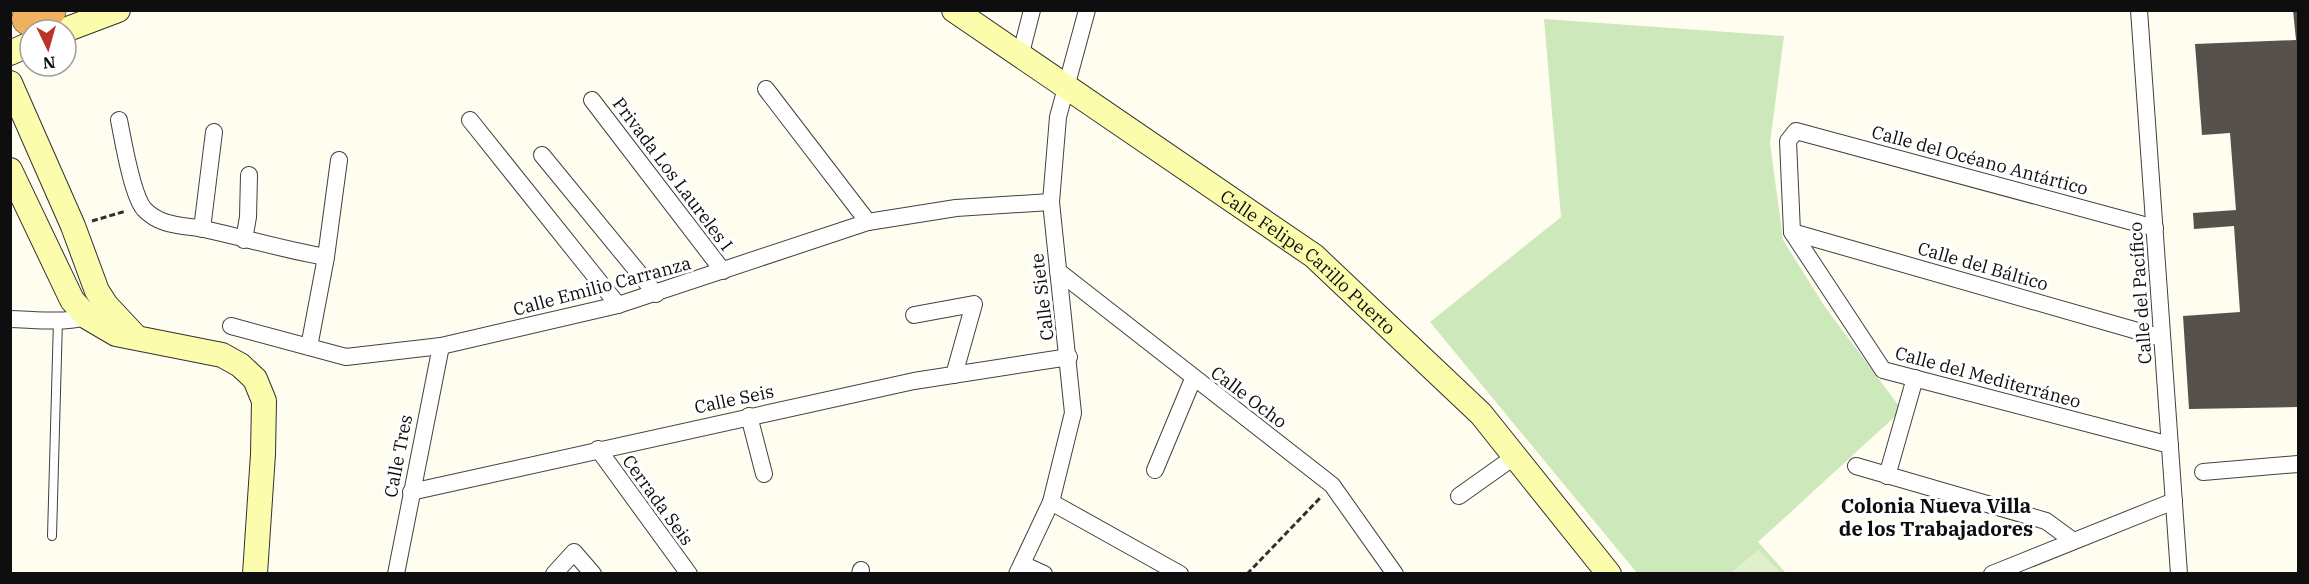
<svg xmlns="http://www.w3.org/2000/svg" width="2309" height="584" font-family="'IBM Plex Serif',serif">
<style>
.green{fill:#cde8ba}
.pitch{fill:#dff0cc}
.building{fill:#57514b}
.lines{fill:none;stroke-linecap:round;stroke-linejoin:round}
.lane-casing{stroke:#414141;stroke-width:10}
.street-casing{stroke:#414141;stroke-width:18}
.secondary-casing{stroke:#303030;stroke-width:26}
.highway-casing{stroke:#1f1f1f;stroke-width:33}
.path{stroke:#303030;stroke-width:3;stroke-dasharray:6 3;stroke-linecap:butt}
.lane{stroke:#fff;stroke-width:8}
.street{stroke:#fff;stroke-width:16}
.secondary{stroke:#fcfcad;stroke-width:24}
.highway{stroke:#efb15d;stroke-width:32}
.labels{text-anchor:middle;dominant-baseline:central;stroke-width:6;stroke-linejoin:round;paint-order:stroke}
.street-label{font-size:18px;fill:#0e0e0e;stroke:#fff}
.neighbourhood-label{font-size:20px;font-weight:bold;fill:#0e0e0e;stroke:#fff}
</style>
<rect width="100%" height="100%" fill="#fefdf0"/>
<path class="green" d="M1544,19L1784,36L1770,143L1783,240L1825,307L1902,410L1758,542L1786,573H1637L1430,322L1561,217Z"/>
<path class="pitch" d="M1758,550L1781,573H1731Z"/>
<path class="building" d="M2293,10H2298V407L2189,409L2183,316L2240,312L2234,226L2194,229L2193,213L2236,210L2230,133L2202,135L2195,44L2296,40Z"/>
<g class="lines">
<defs>
<path id="lane" d="M52,536L58,320"/>
<g id="street">
<path d="M2139,10L2179,574"/>
<path d="M1020,57L1032,10"/>
<path d="M766,89L868,222"/>
<path d="M592,100L723,271"/>
<path d="M119,120C123,140 132,195 144,209C161,227 183,225 204,229C245,238 285,250 326,257"/>
<path d="M470,120L618,305"/>
<path d="M542,155L656,294"/>
<path d="M2155,228L1796,131L1788,141L1792,232L1883,370L2170,445"/>
<path d="M202,229L214,132"/>
<path d="M1792,232L2162,338"/>
<path d="M244,240L248,217L249,175"/>
<path d="M1058,271L1332,485L1395,574"/>
<path d="M914,315L974,304L954,375"/>
<path d="M10,319C31,319 75,325 92,314"/>
<path d="M231,326L346,357L441,346L618,305L868,222L956,208L1051,202"/>
<path d="M309,347L326,257L339,160"/>
<path d="M749,416L764,474"/>
<path d="M598,449L689,574"/>
<path d="M1856,466L2046,521L2072,540"/>
<path d="M1155,470L1193,379"/>
<path d="M2203,472L2298,464"/>
<path d="M1887,476L1915,378"/>
<path d="M411,492L914,381L1069,357"/>
<path d="M1459,496L1514,457"/>
<path d="M1051,502L1180,574"/>
<path d="M1022,564L1044,574"/>
<path d="M396,574L441,346"/>
<path d="M554,574L574,552L593,574"/>
<path d="M860,574L861,570"/>
<path d="M1017,574L1051,502L1073,413L1051,202L1058,117L1087,10"/>
<path d="M1992,574L2174,501"/>
</g>
<g id="secondary">
<path id="s1" d="M954,10L1314,256L1481,414L1609,574"/>
<path d="M65,30L118,10"/>
<path d="M10,53L30,44"/>
<path d="M10,83L73,226L97,291L106,305L134,335"/>
<path d="M10,170L72,300L87,317L116,334L222,355L240,365L255,379L264,401L263,454L255,574"/>
</g>
<path id="highway" d="M28,19L50,10"/>
</defs>
<use href="#lane" class="lane-casing"/>
<use href="#street" class="street-casing"/>
<use href="#secondary" class="secondary-casing"/>
<use href="#highway" class="highway-casing"/>
<g class="path">
<path d="M92,221L126,211"/>
<path d="M1247,574L1321,497"/>
</g>
<use href="#lane" class="lane"/>
<use href="#street" class="street"/>
<use href="#secondary" class="secondary"/>
<use href="#highway" class="highway"/>
</g>
<g class="labels">
<g class="street-label">
<text transform="translate(1980 160) rotate(15)">Calle del Océano Antártico</text>
<text transform="translate(673 174) rotate(53)">Privada Los Laureles I</text>
<text stroke="none"><textPath href="#s1" startOffset="435">Calle Felipe Carillo Puerto</textPath></text>
<text transform="translate(1983 266) rotate(16)">Calle del Báltico</text>
<text transform="translate(602 286) rotate(-15)">Calle Emilio Carranza</text>
<text transform="translate(2140 293) rotate(-94)">Calle del Pacífico</text>
<text transform="translate(1042 297) rotate(-97)">Calle Siete</text>
<text transform="translate(1988 377) rotate(15)">Calle del Mediterráneo</text>
<text transform="translate(1249 397) rotate(37)">Calle Ocho</text>
<text transform="translate(734 399) rotate(-12)">Calle Seis</text>
<text transform="translate(398 456) rotate(-79)">Calle Tres</text>
<text transform="translate(658 500) rotate(54)">Cerrada Seis</text>
</g>
<g class="neighbourhood-label">
<text x="1936" y="505">Colonia Nueva Villa<tspan x="1936" dy="23">de los Trabajadores</tspan></text>
</g>
</g>
<rect width="2309" height="584" fill="none" stroke="#0e0e0e" stroke-width="24"/>
<g transform="translate(48 48) rotate(175)"><circle r="28" fill="#ffffff" stroke="#9f9f9f" stroke-width="1.5"/>
<path d="M0-4.5L10 22L0 15L-10 22Z" fill="#ba342a"/>
<text y="-9" font-size="16" font-weight="bold" text-anchor="middle" fill="#0e0e0e">N</text>
</g>
</svg>
